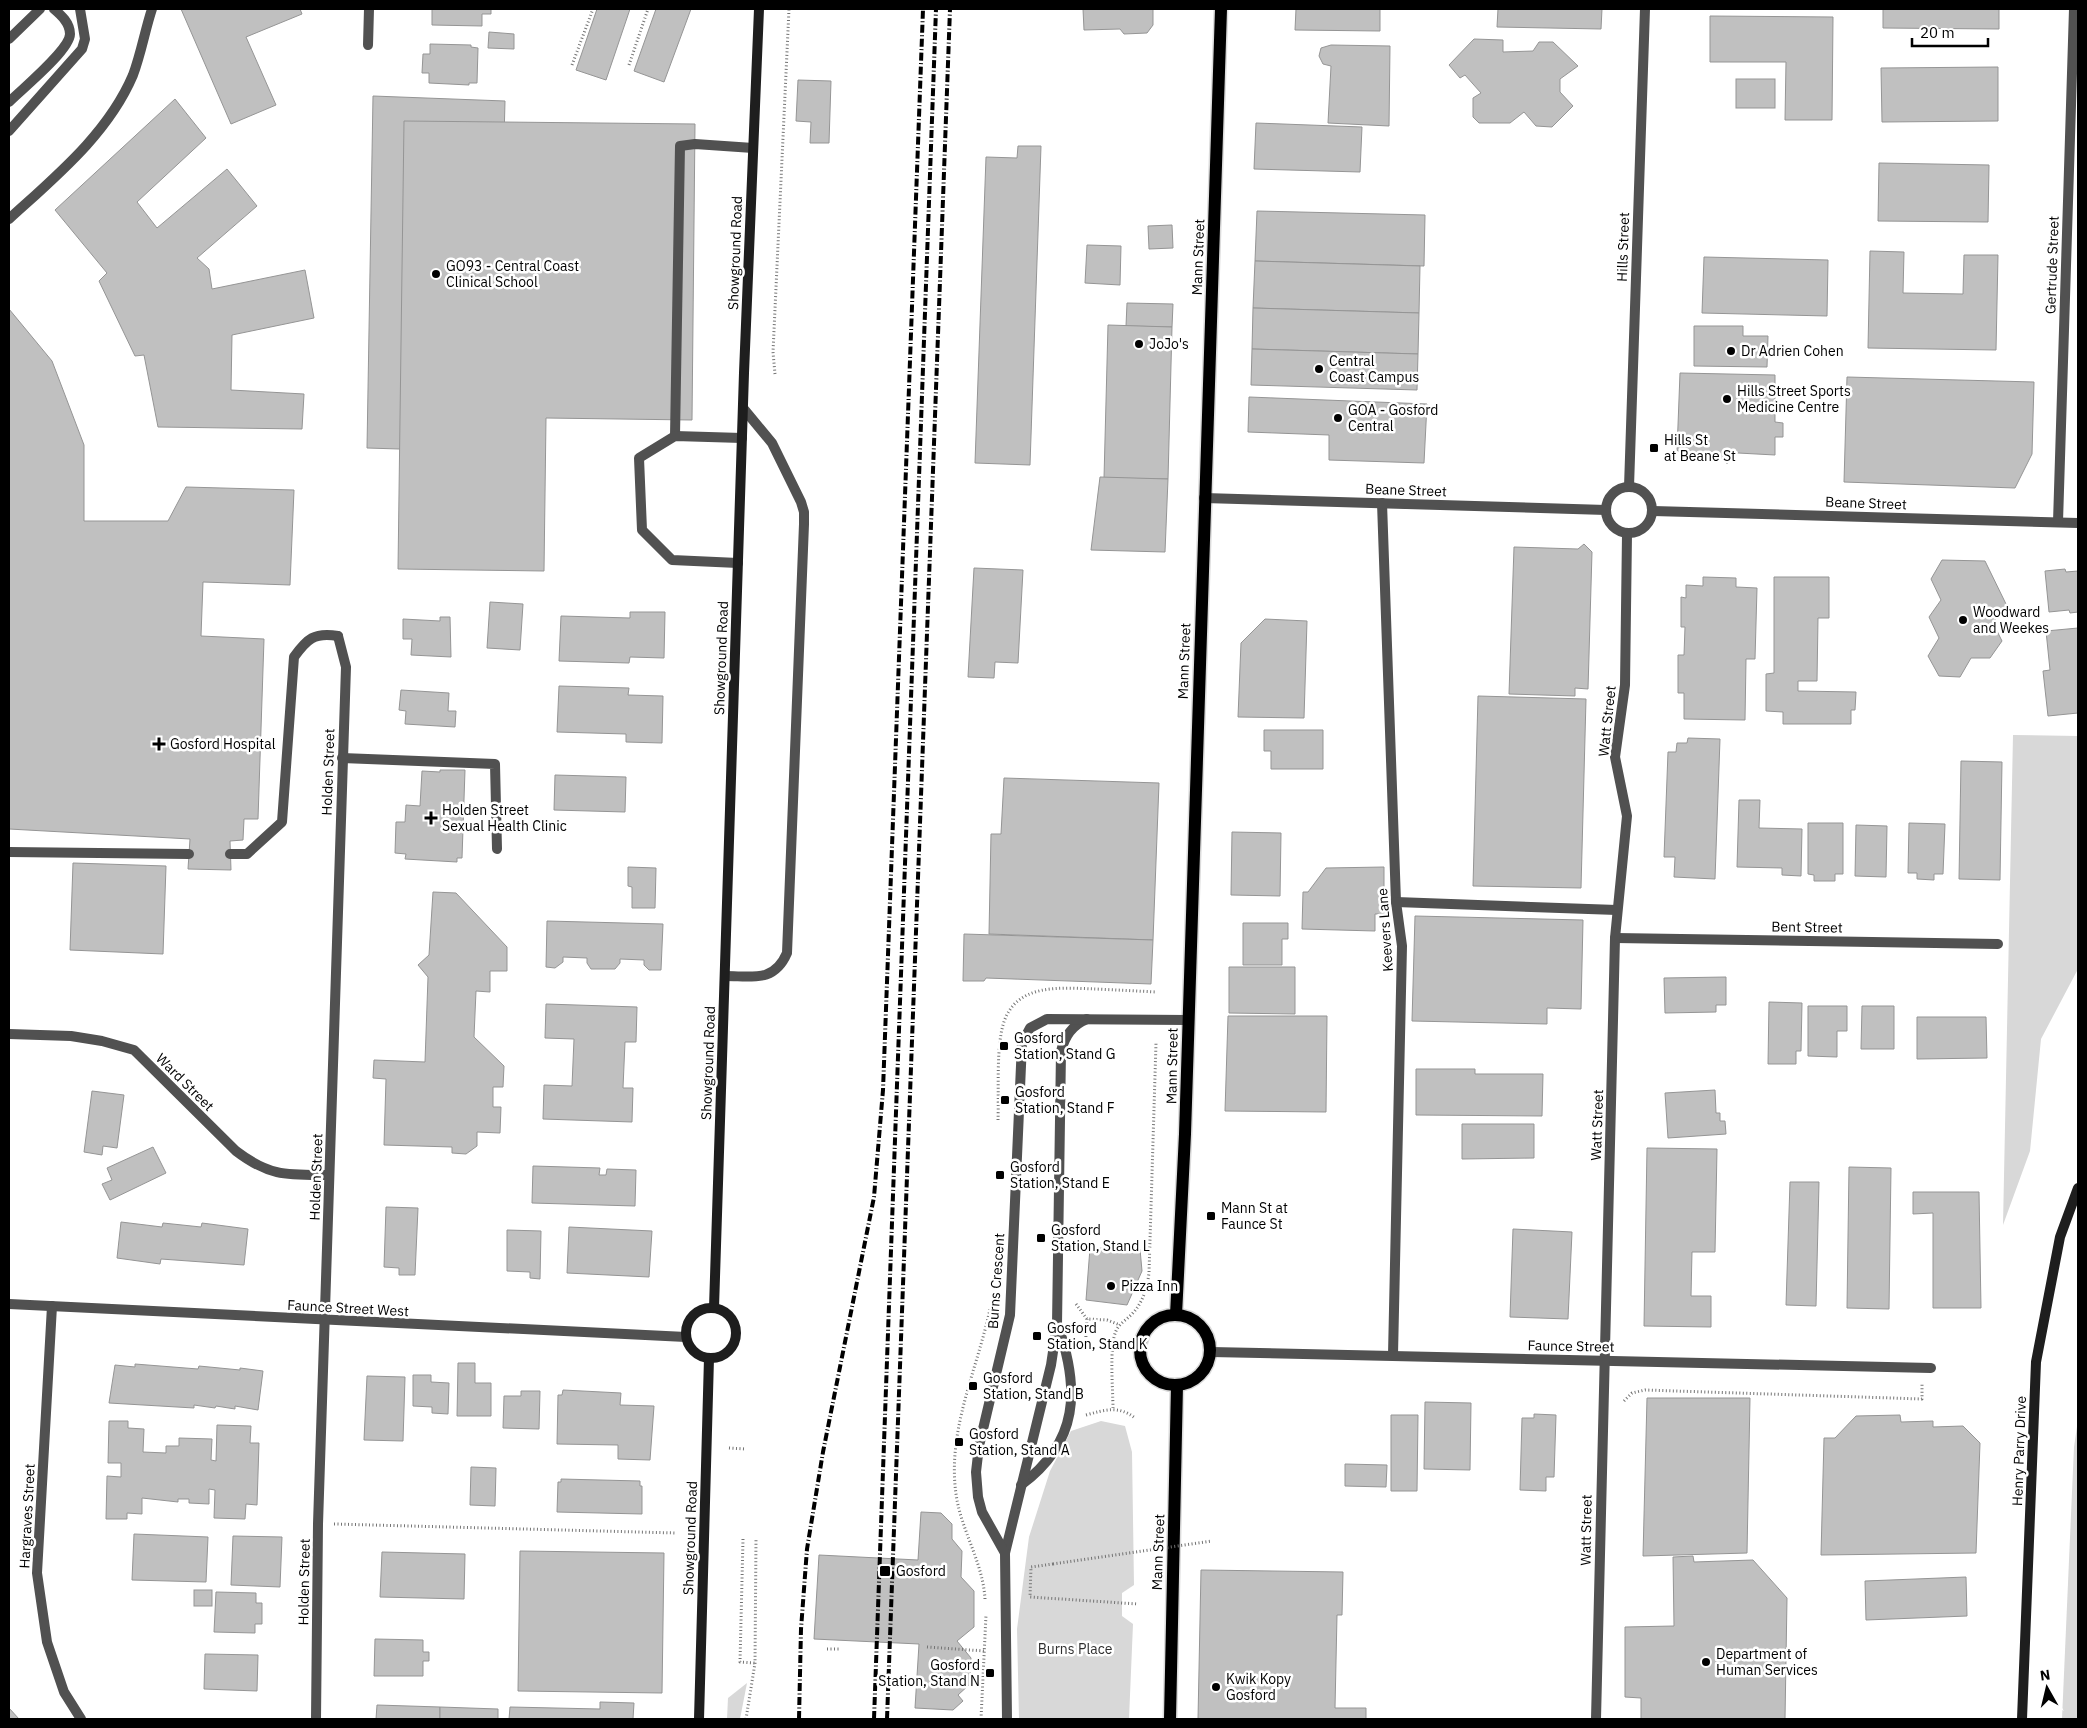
<svg xmlns="http://www.w3.org/2000/svg" width="2087" height="1728" font-family="'IBM Plex Sans',sans-serif">
<style>
.green{fill:#d8d8d8}
.building{fill:#c0c0c0;stroke:#959595}
.lines{fill:none;stroke-linecap:round;stroke-linejoin:round}
.primary-casing{stroke:#dbdbdb;stroke-width:15}
.path{stroke:#737373;stroke-width:3;stroke-dasharray:1 2.5;stroke-linecap:butt}
.lane{stroke:#515151;stroke-width:10}
.street{stroke:#515151;stroke-width:10}
.secondary{stroke:#1e1e1e;stroke-width:10}
.primary{stroke:#000;stroke-width:12}
.rail{stroke:#000;stroke-width:4;stroke-dasharray:8 2.5 1 2.5;stroke-linecap:butt}
.path-bridge{stroke:#737373;stroke-width:3;stroke-dasharray:1 2.5;stroke-linecap:butt}
.poi-dot{fill:#000;stroke:#fff;stroke-width:2}
.labels{text-anchor:middle;dominant-baseline:central;stroke-width:5;stroke-linejoin:round;paint-order:stroke}
.street-label{font-size:14px;fill:#000;stroke:#fff}
.poi-label{font-size:14px;fill:#000;stroke:#fff;text-anchor:start}
.park-label{font-size:14px;fill:#2f2f2f;stroke:#fff}
</style>
<rect width="100%" height="100%" fill="#fff"/>
<g class="green">
<path d="M2013,735L2078,736V969L2041,1039L2030,1151L2003,1225Z"/>
<path d="M2078,1420V1719H2062L2074,1447Z"/>
<path d="M1101,1421L1125,1426L1132,1452L1134,1585L1122,1593V1616L1133,1624L1129,1719H1019L1017,1629L1029,1537L1050,1471L1071,1431Z"/>
<path d="M747,1683L740,1719H727L728,1698Z"/>
</g>
<g class="building">
<path d="M181,9H300L302,14L246,37L276,105L231,124Z"/>
<path d="M432,9H491V14H482V26L432,25Z"/>
<path d="M597,9H630L606,80L576,70Z"/>
<path d="M656,9H691L664,82L634,71Z"/>
<path d="M1083,9H1153V25L1147,33L1124,34L1120,29L1084,30Z"/>
<path d="M1296,9H1380V31L1295,30Z"/>
<path d="M1498,9H1602L1601,29L1497,27Z"/>
<path d="M1883,9H1999V29L1883,28Z"/>
<path d="M1710,16L1833,17L1832,120H1785L1786,62H1710Z"/>
<path d="M489,32L514,34V49L488,48Z"/>
<path d="M1474,39L1503,40V52L1533,51L1539,42H1553L1578,66L1560,79V92L1573,106L1552,127L1536,126L1524,112L1510,123H1479L1473,117V98L1481,93L1465,75L1460,78L1449,65Z"/>
<path d="M430,44L471,45V47L478,48L477,83H469V85L429,83V73H422L423,54H430Z"/>
<path d="M1331,45L1390,46L1389,126L1328,123L1331,66L1323,64L1319,56L1321,48Z"/>
<path d="M1998,67V121L1882,122L1881,68Z"/>
<rect x="1736" y="79" width="39" height="29"/>
<path d="M798,80L831,81L829,143H810L811,122L796,121Z"/>
<path d="M373,96L505,101L496,452L367,448Z"/>
<path d="M175,99L206,138L137,202L157,228L227,169L257,206L197,258L209,269L212,289L305,270L314,318L232,335L231,390L304,394L302,429L158,427L144,355L135,356L99,281L107,273L55,210Z"/>
<path d="M404,121L695,124L692,420L546,418L544,571L398,569Z"/>
<path d="M1256,123L1362,127L1360,172L1254,169Z"/>
<path d="M1018,146H1041L1030,465L975,463L986,157L1017,158Z"/>
<path d="M1879,163L1989,165L1988,222L1878,221Z"/>
<path d="M1257,211L1425,215L1424,266L1255,261Z"/>
<path d="M1172,225L1173,248L1149,249L1148,226Z"/>
<path d="M1087,245L1121,246L1120,285L1085,283Z"/>
<path d="M1870,251L1904,252L1903,293L1963,294L1964,255H1998L1996,350L1868,348Z"/>
<path d="M1704,257L1828,260L1827,316L1702,313Z"/>
<path d="M1255,261L1420,266L1419,313L1253,308Z"/>
<path d="M1127,303L1173,304L1172,327L1126,326Z"/>
<path d="M1253,308L1419,313L1418,354L1252,349Z"/>
<path d="M9,309L52,361L84,445V521H168L186,487L294,490L290,585L203,582L201,636L264,639L258,819H244L243,840L230,841L231,870L188,869L190,839L9,829Z"/>
<path d="M1108,325L1172,327L1168,479L1104,478Z"/>
<path d="M1694,326H1743V336H1768L1767,367L1694,366Z"/>
<path d="M1252,349L1418,354L1417,390L1251,385Z"/>
<path d="M1680,373L1775,375V422L1783,423V437H1775V455L1738,453L1727,464L1715,452L1677,451Z"/>
<path d="M1847,377L2034,382L2032,454L2015,488L1844,482Z"/>
<path d="M1249,397L1427,404L1424,463L1329,460V435L1248,432Z"/>
<path d="M1100,477L1168,479L1165,552L1091,550Z"/>
<path d="M1584,544L1592,552L1588,689L1575,688V696L1509,694L1514,547L1578,549Z"/>
<path d="M1942,560L1985,561L2006,604L1993,623L2002,641L1990,658H1971L1960,677L1939,676L1928,656L1939,638L1929,617L1941,600L1931,579Z"/>
<path d="M974,568L1023,570L1018,663L995,662L994,678L968,677Z"/>
<path d="M2065,569L2066,572L2078,571V612L2070,613L2069,610L2049,612L2045,571Z"/>
<path d="M1703,577L1736,578V587L1757,588L1755,659H1746L1745,720L1684,719V693H1678V655H1684L1685,627H1681V597L1686,598V585L1703,586Z"/>
<path d="M1774,577H1829V618H1818L1817,681H1798V691L1856,692L1855,710H1851V724H1783V712L1766,711V674L1774,673Z"/>
<path d="M490,602L523,604L520,650L487,648Z"/>
<path d="M630,612H665L664,658L630,657L629,663L559,661L561,616L630,618Z"/>
<path d="M440,617H450L451,657L411,655L412,639H403V619L440,621Z"/>
<path d="M1265,619L1307,621L1304,718L1238,717L1241,643Z"/>
<path d="M2078,628V713L2048,716L2043,671L2050,670L2046,631Z"/>
<path d="M559,686L629,688L628,695L663,696L662,743L626,742V734L557,732Z"/>
<path d="M401,690L449,693L448,711H456L455,727L405,724L406,711L399,710Z"/>
<path d="M1478,696L1586,699L1581,888L1473,886Z"/>
<path d="M1264,730H1323V769H1271V751H1264Z"/>
<path d="M1688,738L1720,739L1715,879L1674,877L1675,857H1664L1668,752H1676L1677,743H1687Z"/>
<path d="M1961,761L2002,762L2000,880L1959,879Z"/>
<path d="M440,770H465L462,858H457V862L405,859L406,854L395,853L396,822H405L406,805L420,806L422,771L440,772Z"/>
<path d="M555,775L626,777L625,812L554,810Z"/>
<path d="M1004,778L1159,783L1153,940L989,934L991,834H1001Z"/>
<path d="M1739,800H1760L1759,828L1802,829L1801,876L1782,875V868L1737,867Z"/>
<path d="M1808,823H1843V874H1835V881H1814V875L1808,874Z"/>
<path d="M1909,823L1945,824L1943,874H1934V880L1917,879V873H1908Z"/>
<path d="M1856,825L1887,826L1886,877L1855,876Z"/>
<path d="M1232,832L1281,833L1280,896L1231,895Z"/>
<path d="M73,863L166,866L163,954L70,950Z"/>
<path d="M628,867L656,868L655,908H632V887L628,886Z"/>
<path d="M1384,867V914H1375V931L1302,929L1303,892H1308L1326,868Z"/>
<path d="M433,892L456,893L507,947V971H490V992L476,991L474,1037L504,1066L503,1087H493V1107H501L500,1133L477,1132V1146L466,1154L452,1153V1147L384,1145L386,1079L373,1078L374,1060L425,1062L428,977L418,965L429,955Z"/>
<path d="M1415,916L1583,920L1581,1009L1547,1008V1024L1412,1021Z"/>
<path d="M547,921L663,924L661,970H649L644,965V960L620,959V963L615,969H591L587,963V958L563,957V962L555,968L546,967Z"/>
<path d="M1243,923H1288V939H1282V965H1243Z"/>
<path d="M964,934L1153,940L1151,984L986,978L984,981H963Z"/>
<path d="M1229,967H1295V1014L1229,1013Z"/>
<path d="M1726,977V1005H1716V1012L1665,1013L1664,978Z"/>
<path d="M1769,1002L1802,1003L1801,1051H1796V1064H1768Z"/>
<path d="M546,1004L637,1007L636,1042H625L623,1088H633L632,1122L543,1119L544,1085L572,1086L574,1039L545,1038Z"/>
<path d="M1808,1006H1847V1031H1837V1057L1808,1056Z"/>
<path d="M1862,1006H1894V1049H1861Z"/>
<path d="M1228,1016H1327L1326,1112L1225,1111Z"/>
<path d="M1917,1017H1986L1987,1058L1917,1059Z"/>
<path d="M1416,1069H1475V1074H1543L1542,1116L1416,1115Z"/>
<path d="M1715,1090L1716,1113H1720V1121H1725L1726,1134L1668,1138L1665,1093Z"/>
<path d="M92,1091L124,1095L117,1148L103,1146L102,1155L84,1152Z"/>
<path d="M1462,1124H1534V1158L1462,1159Z"/>
<path d="M153,1147L166,1173L110,1200L102,1184L112,1180L107,1168Z"/>
<path d="M1647,1148L1717,1149L1715,1252H1692L1691,1296H1711V1327L1644,1326Z"/>
<path d="M533,1166L600,1168L599,1175H606L607,1169L636,1170L635,1206L532,1203Z"/>
<path d="M1849,1167L1891,1168L1889,1309L1847,1308Z"/>
<path d="M1790,1182H1819L1816,1306L1786,1305Z"/>
<path d="M1913,1192H1979L1981,1308H1933V1213L1913,1214Z"/>
<path d="M386,1207L418,1208L415,1275H399V1268L384,1267Z"/>
<path d="M121,1222L162,1227L163,1223L201,1227L202,1223L248,1229L244,1265L161,1259L160,1264L117,1258Z"/>
<path d="M569,1227L652,1231L649,1277L567,1273Z"/>
<path d="M1513,1229L1572,1232L1568,1319L1510,1317Z"/>
<path d="M507,1230L541,1231L540,1279L530,1278V1272L507,1271Z"/>
<path d="M1090,1248L1140,1249L1142,1271L1127,1305L1086,1300Z"/>
<path d="M458,1363H475V1383H491V1416H457Z"/>
<path d="M135,1364L198,1369L199,1366L240,1370V1368L263,1371L258,1410L235,1406V1409L216,1406L215,1408L194,1405V1408L109,1403L115,1365L135,1367Z"/>
<path d="M413,1375H431V1382L449,1383L448,1414L432,1413V1407L413,1406Z"/>
<path d="M367,1376L405,1377L403,1441L364,1440Z"/>
<path d="M563,1390L621,1393L620,1405L654,1406L650,1460L618,1459V1445L557,1444L558,1395H562Z"/>
<path d="M521,1391H540L539,1429L503,1428L504,1396H521Z"/>
<path d="M1647,1398H1750L1747,1553L1643,1556Z"/>
<path d="M1425,1402L1471,1403L1470,1470L1424,1469Z"/>
<path d="M1534,1414L1556,1415L1554,1477H1546V1491L1520,1490L1522,1418H1534Z"/>
<path d="M1391,1415H1418L1417,1491H1391Z"/>
<path d="M1900,1415L1901,1422L1933,1421V1427L1963,1426L1980,1443L1976,1553L1821,1555L1824,1438H1835L1856,1416Z"/>
<path d="M109,1421H128V1428L144,1429L143,1452L166,1453V1446H179V1438L212,1439L211,1460L216,1461L217,1425L251,1426L250,1443H259L257,1505L246,1504L245,1519L214,1518L215,1490L209,1489V1504L189,1503V1499H178V1502L142,1498V1514L127,1513V1519H106L107,1476L121,1477V1463H108Z"/>
<path d="M1345,1464L1387,1465L1386,1487L1345,1486Z"/>
<path d="M471,1467L496,1468L495,1506L470,1505Z"/>
<path d="M561,1479L640,1481V1486H642V1514L557,1512L558,1482H561Z"/>
<path d="M921,1512L941,1513L952,1524V1539L962,1551L961,1577L974,1591V1627L957,1641L971,1658L970,1684L958,1695L963,1701L953,1710L915,1708L919,1644L814,1639L819,1555L918,1560Z"/>
<path d="M134,1534L208,1537L206,1582L132,1580Z"/>
<path d="M233,1536L282,1537L280,1587L231,1585Z"/>
<path d="M520,1551L664,1553L662,1693L518,1691Z"/>
<path d="M382,1552L465,1554L464,1599L380,1597Z"/>
<path d="M1693,1556L1694,1562L1753,1560L1787,1598L1785,1719H1641V1698L1625,1697V1627L1674,1626L1673,1557Z"/>
<path d="M1201,1570L1343,1572L1342,1615H1337L1335,1708H1366V1719H1198Z"/>
<path d="M1966,1577L1967,1616L1866,1620L1865,1581Z"/>
<rect x="194" y="1590" width="18" height="16"/>
<path d="M216,1592L256,1593V1603H262V1624H255V1633L214,1632Z"/>
<path d="M375,1639L423,1640V1652H429V1661H423V1676H374Z"/>
<path d="M205,1654L258,1655L257,1691L204,1689Z"/>
<path d="M600,1702L634,1703L633,1719H509L510,1707L600,1709Z"/>
<path d="M377,1705L440,1707V1719H376Z"/>
<path d="M440,1707L498,1709V1719H440Z"/>
<path d="M9,1708L19,1719H9Z"/>
</g>
<g class="lines">
<defs>
<g id="primary">
<path d="M1176,1315L1185,1134L1221,9"/>
<circle cx="1175" cy="1350" r="35"/>
<path d="M1170,1719L1177,1385"/>
</g>
</defs>
<use href="#primary" class="primary-casing"/>
<g class="path">
<path d="M572,65L593,9"/>
<path d="M629,65L648,9"/>
<path d="M775,374L773,352L789,9"/>
<path d="M998,1120C999,1094 996,1050 1003,1025C1015,982 1061,988 1096,989C1117,990 1137,991 1157,992"/>
<path d="M1076,1304L1087,1319L1107,1320L1120,1325"/>
<path d="M1085,1351L1087,1319"/>
<path d="M1624,1401L1632,1393L1645,1390L1922,1399V1384"/>
<path d="M1113,1408C1113,1391 1109,1346 1116,1331C1119,1324 1126,1320 1131,1315C1143,1303 1147,1288 1149,1273L1156,1043"/>
<path d="M1086,1415C1105,1410 1118,1405 1135,1418"/>
<path d="M729,1448L746,1449"/>
<path d="M334,1524L676,1533"/>
<path d="M743,1539L740,1662L755,1663"/>
<path d="M1053,1564L1031,1567L1030,1597L1138,1604"/>
<path d="M985,1599C983,1564 963,1533 957,1500C945,1434 977,1371 990,1309"/>
<path d="M927,1647L985,1651"/>
<path d="M827,1649H840"/>
<path d="M746,1719L755,1663L756,1539"/>
<path d="M981,1719L986,1615"/>
</g>
<g class="lane">
<path d="M9,39L40,9"/>
<path d="M368,45L369,9"/>
<path d="M9,102C22,89 70,50 70,34C70,23 61,15 54,9"/>
<path d="M9,131L82,49L85,39L80,9"/>
<path d="M9,219C55,177 108,134 133,75C141,54 145,30 152,9"/>
<path d="M675,436L680,146L695,144L753,148"/>
<path d="M1382,503L1396,902L1402,946L1393,1355"/>
<path d="M738,563L672,560L642,530L639,458L675,436L742,438"/>
<path d="M342,758L495,764L497,849"/>
<path d="M9,852L189,854"/>
<path d="M230,854H247L282,822L294,657C307,639 314,632 338,636"/>
<path d="M1396,902L1617,910"/>
<path d="M725,976C752,976 774,983 787,953L804,524V512L801,502L772,443L743,408"/>
<path d="M1021,1485C1079,1442 1080,1389 1058,1326"/>
<path d="M1005,1553L1051,1365L1057,1325L1061,1051C1065,1036 1072,1025 1087,1019"/>
<path d="M1007,1719L1005,1553L982,1512L978,1497L976,1472L979,1446L1010,1315L1022,1043L1030,1028L1047,1019L1188,1020"/>
</g>
<g class="street">
<circle cx="1629" cy="510" r="23"/>
<path d="M1629,487L1645,9"/>
<path d="M1204,498L1606,510"/>
<path d="M1653,511L2078,523"/>
<path d="M2058,522L2074,9"/>
<path d="M1615,938L1998,944"/>
<path d="M9,1034L71,1036L102,1041L134,1050L236,1151C270,1177 288,1175 329,1175"/>
<path d="M9,1304L686,1337"/>
<path d="M52,1306L37,1573L47,1642L64,1692L81,1719"/>
<path d="M1211,1352L1931,1368"/>
<path d="M316,1719L318,1524L346,667L338,636"/>
<path d="M1596,1719L1615,938L1627,816L1615,757L1625,685L1627,534"/>
</g>
<g class="secondary">
<circle cx="711" cy="1333" r="25"/>
<path d="M714,1308L744,373L759,9"/>
<path d="M699,1719L709,1358"/>
<path d="M2022,1719L2036,1362L2060,1237L2078,1188"/>
</g>
<use href="#primary" class="primary"/>
<g class="rail">
<path d="M799,1719L801,1629L807,1549L823,1452L874,1197L883,1090L923,9"/>
<path d="M874,1719L936,9"/>
<path d="M887,1719L950,9"/>
</g>
<path class="path-bridge" d="M1053,1564L1212,1541"/>
</g>
<g class="poi-dot">
<circle cx="436" cy="274" r="5"/>
<circle cx="1139" cy="344" r="5"/>
<circle cx="1731" cy="351" r="5"/>
<circle cx="1319" cy="369" r="5"/>
<circle cx="1727" cy="399" r="5"/>
<circle cx="1338" cy="418" r="5"/>
<rect x="1649" y="443" width="10" height="10" rx="2.5"/>
<circle cx="1963" cy="620" r="5"/>
<path d="M156.5 736.5h5v5h5v5h-5v5h-5v-5h-5v-5h5z"/>
<path d="M428.5 810.5h5v5h5v5h-5v5h-5v-5h-5v-5h5z"/>
<rect x="999" y="1041" width="10" height="10" rx="2.5"/>
<rect x="1000" y="1095" width="10" height="10" rx="2.5"/>
<rect x="995" y="1170" width="10" height="10" rx="2.5"/>
<rect x="1206" y="1211" width="10" height="10" rx="2.5"/>
<rect x="1036" y="1233" width="10" height="10" rx="2.5"/>
<circle cx="1111" cy="1286" r="5"/>
<rect x="1032" y="1331" width="10" height="10" rx="2.5"/>
<rect x="968" y="1381" width="10" height="10" rx="2.5"/>
<rect x="954" y="1437" width="10" height="10" rx="2.5"/>
<rect x="879" y="1565" width="12" height="12" rx="2.5"/>
<circle cx="1706" cy="1662" r="5"/>
<rect x="985" y="1668" width="10" height="10" rx="2.5"/>
<circle cx="1216" cy="1687" r="5"/>
</g>
<g class="labels">
<g class="street-label">
<text transform="translate(1623 247) rotate(-88)">Hills Street</text>
<text transform="translate(735 253) rotate(-88)">Showground Road</text>
<text transform="translate(1198 257) rotate(-88)">Mann Street</text>
<text transform="translate(2052 265) rotate(-88)">Gertrude Street</text>
<text transform="translate(1406 490) rotate(2)">Beane Street</text>
<text transform="translate(1866 503) rotate(2)">Beane Street</text>
<text transform="translate(721 658) rotate(-88)">Showground Road</text>
<text transform="translate(1184 661) rotate(-88)">Mann Street</text>
<text transform="translate(1607 721) rotate(-84)">Watt Street</text>
<text transform="translate(328 772) rotate(-88)">Holden Street</text>
<text transform="translate(1807 927) rotate(1)">Bent Street</text>
<text transform="translate(1385 930) rotate(-94)">Keevers Lane</text>
<text transform="translate(708 1063) rotate(-88)">Showground Road</text>
<text transform="translate(1172 1066) rotate(-89)">Mann Street</text>
<text transform="translate(185 1082) rotate(45)">Ward Street</text>
<text transform="translate(1597 1125) rotate(-88)">Watt Street</text>
<text transform="translate(316 1177) rotate(-88)">Holden Street</text>
<text transform="translate(996 1281) rotate(-86)">Burns Crescent</text>
<text transform="translate(348 1308) rotate(3)">Faunce Street West</text>
<text transform="translate(1571 1346) rotate(1)">Faunce Street</text>
<text transform="translate(2019 1451) rotate(-88)">Henry Parry Drive</text>
<text transform="translate(27 1516) rotate(-87)">Hargraves Street</text>
<text transform="translate(1586 1530) rotate(-89)">Watt Street</text>
<text transform="translate(690 1538) rotate(-88)">Showground Road</text>
<text transform="translate(1158 1552) rotate(-88)">Mann Street</text>
<text transform="translate(304 1582) rotate(-89)">Holden Street</text>
</g>
<g class="poi-label">
<text x="446" y="266">GO93 - Central Coast<tspan x="446" dy="16">Clinical School</tspan></text>
<text x="1149" y="344">JoJo's</text>
<text x="1741" y="351">Dr Adrien Cohen</text>
<text x="1329" y="361">Central<tspan x="1329" dy="16">Coast Campus</tspan></text>
<text x="1737" y="391">Hills Street Sports<tspan x="1737" dy="16">Medicine Centre</tspan></text>
<text x="1348" y="410">GOA - Gosford<tspan x="1348" dy="16">Central</tspan></text>
<text x="1664" y="440">Hills St<tspan x="1664" dy="16">at Beane St</tspan></text>
<text x="1973" y="612">Woodward<tspan x="1973" dy="16">and Weekes</tspan></text>
<text x="170" y="744">Gosford Hospital</text>
<text x="442" y="810">Holden Street<tspan x="442" dy="16">Sexual Health Clinic</tspan></text>
<text x="1014" y="1038">Gosford<tspan x="1014" dy="16">Station, Stand G</tspan></text>
<text x="1015" y="1092">Gosford<tspan x="1015" dy="16">Station, Stand F</tspan></text>
<text x="1010" y="1167">Gosford<tspan x="1010" dy="16">Station, Stand E</tspan></text>
<text x="1221" y="1208">Mann St at<tspan x="1221" dy="16">Faunce St</tspan></text>
<text x="1051" y="1230">Gosford<tspan x="1051" dy="16">Station, Stand L</tspan></text>
<text x="1121" y="1286">Pizza Inn</text>
<text x="1047" y="1328">Gosford<tspan x="1047" dy="16">Station, Stand K</tspan></text>
<text x="983" y="1378">Gosford<tspan x="983" dy="16">Station, Stand B</tspan></text>
<text x="969" y="1434">Gosford<tspan x="969" dy="16">Station, Stand A</tspan></text>
<text x="896" y="1571">Gosford</text>
<text x="1716" y="1654">Department of<tspan x="1716" dy="16">Human Services</tspan></text>
<text x="980" y="1665" text-anchor="end">Gosford<tspan x="980" dy="16">Station, Stand N</tspan></text>
<text x="1226" y="1679">Kwik Kopy<tspan x="1226" dy="16">Gosford</tspan></text>
</g>
<g class="park-label">
<text x="1075" y="1649">Burns Place</text>
</g>
</g>
<rect width="2087" height="1728" fill="none" stroke="#000000" stroke-width="20"/>
<g transform="translate(2047 1688) rotate(352)" stroke="#ffffff" stroke-width="4" paint-order="stroke">
<path d="M0-4L9 19L0 12L-9 19Z" fill="#000000"/>
<text y="-8" font-size="14" font-weight="bold" text-anchor="middle" fill="#000000">N</text>
</g>
<path d="M1912 38v8h76v-8" fill="none" stroke="#000000" stroke-width="2.5"/>
<text x="1920" y="38" font-size="15" fill="#000000" stroke="#ffffff" stroke-width="4" paint-order="stroke">20 m</text>
</svg>
